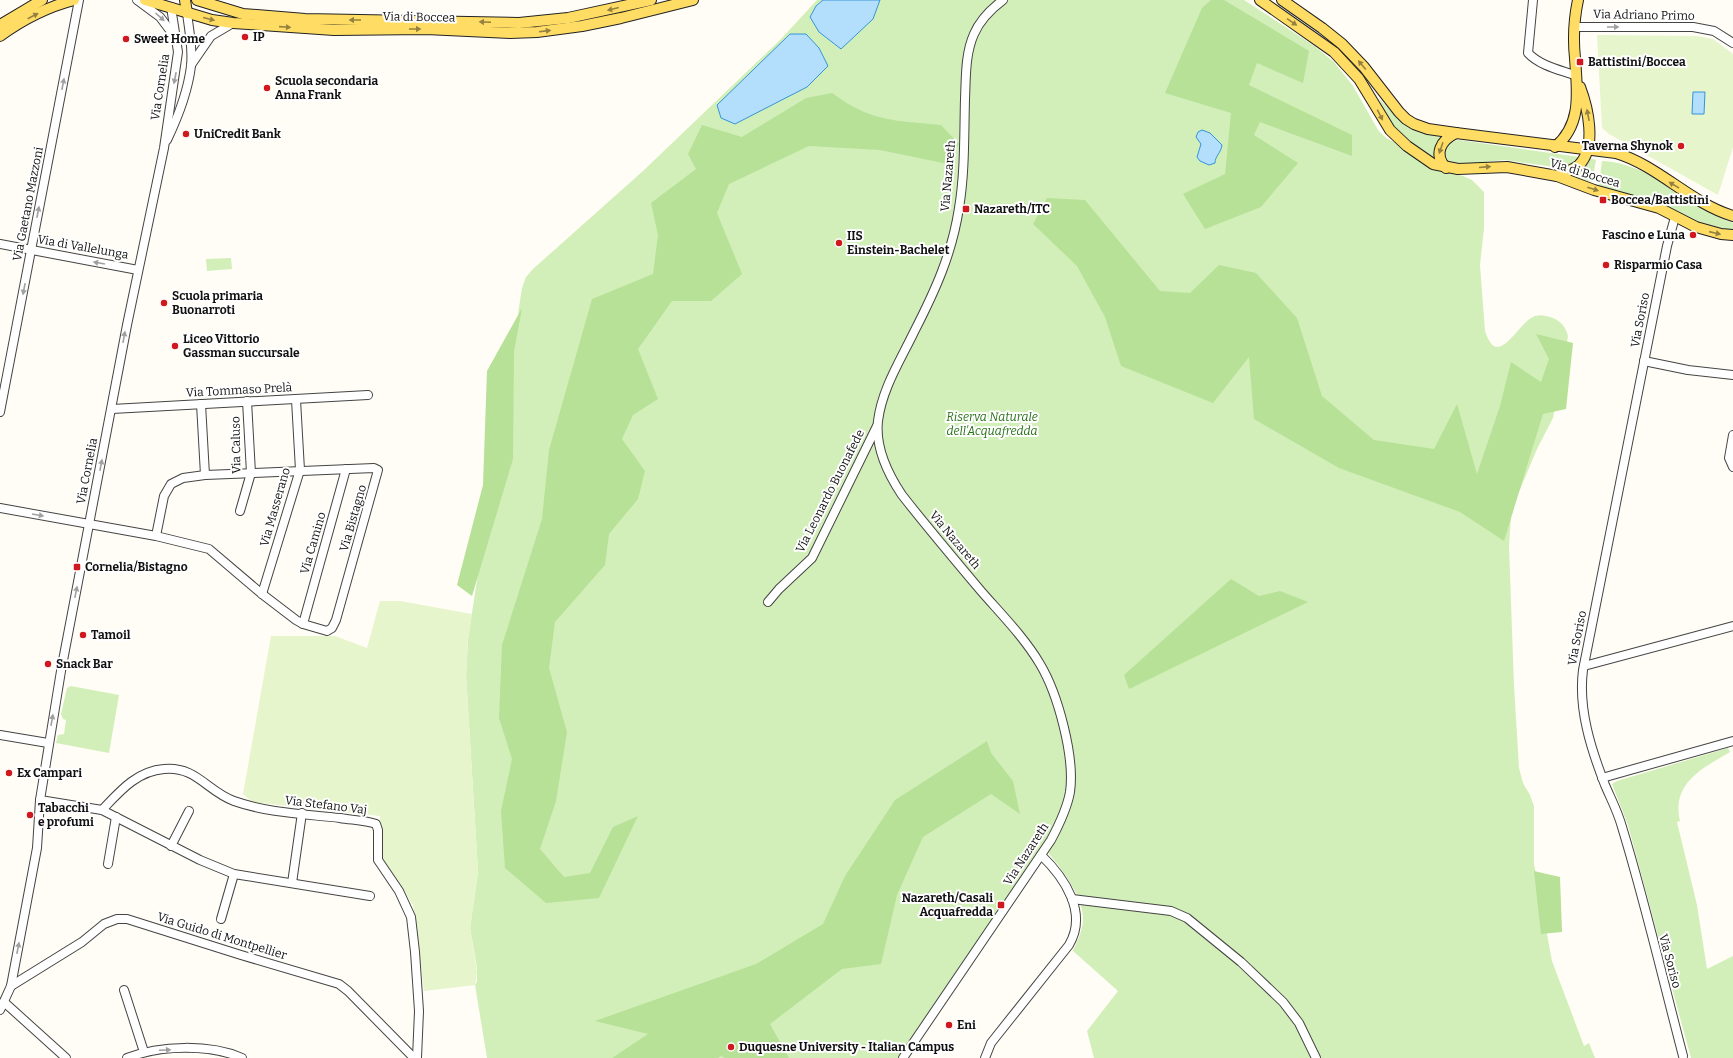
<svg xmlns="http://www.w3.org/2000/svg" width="1733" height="1058" font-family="Bitter,serif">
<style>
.green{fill:#d3efb9}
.forest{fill:#b6e197}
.pitch{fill:#e6f5cc}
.water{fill:#b4dffc;stroke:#3394da}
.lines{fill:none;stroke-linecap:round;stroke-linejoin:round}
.minor-casing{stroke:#444;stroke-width:10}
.major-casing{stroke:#222;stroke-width:12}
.minor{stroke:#fff;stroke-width:8}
.major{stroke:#ffdd65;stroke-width:10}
.oneway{fill:#94813f}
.oneway2{fill:#a0a0a0}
.poi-dot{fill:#d0191e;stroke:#fff;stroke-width:1.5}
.labels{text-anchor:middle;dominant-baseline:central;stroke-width:4;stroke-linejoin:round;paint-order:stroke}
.street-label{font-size:12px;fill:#111;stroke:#fff}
.poi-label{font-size:12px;font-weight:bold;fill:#111;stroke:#fff;text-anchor:start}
.park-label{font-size:12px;font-style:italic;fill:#297119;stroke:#fff}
</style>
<rect width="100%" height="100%" fill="#fffdf5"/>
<g class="green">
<path d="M817,0H1244L1313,45L1334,62L1353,86L1378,130L1386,138L1394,142L1412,156L1434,169L1463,176L1472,180L1484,192V228L1480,265L1485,331C1498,372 1518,321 1535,316C1541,314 1548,316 1553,318C1562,322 1566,328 1568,336L1553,418L1537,449L1516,499L1511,516L1509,546L1514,686L1519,768L1523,783L1530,795L1534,806V864L1552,961L1584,1046L1589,1043L1595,1058H1094L1087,1031L1118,991L1073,951C1077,942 1082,932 1083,921C1084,894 1058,865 1042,845L901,1058H487L475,985L477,981V968L470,928L478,872L466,675L468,639L522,288L526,277L533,269L643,171L781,39Z"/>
<path d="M1379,98C1401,123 1410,133 1444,137L1436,159C1409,147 1388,126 1379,98Z"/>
<path d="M1459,140L1579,157C1576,164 1569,167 1562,168L1505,160L1467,164L1446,163L1443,153L1448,143Z"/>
<path d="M1589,158L1596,160L1592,182L1570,176L1584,167Z"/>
<path d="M1602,161C1652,163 1688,207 1733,223V232L1707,228L1664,205L1599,185Z"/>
<path d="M231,258L232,269L207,271L206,259Z"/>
<path d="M71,686L119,695L109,753L56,743L58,735L64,734L66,720L63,719L61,714L67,688Z"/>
<path d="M1728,748L1730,752C1703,768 1671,783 1680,821L1677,822L1697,905L1707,969L1733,956V1058H1691L1628,825L1612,784L1617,781Z"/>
</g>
<g class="forest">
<path d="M1211,0H1224L1309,51L1303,83L1257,63L1249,85L1352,135V156L1260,122L1254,135L1298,163L1261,207L1205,229L1183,194L1225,174L1231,113L1165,93L1202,8Z"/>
<path d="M832,93C840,98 847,104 856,108C882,122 912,122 941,125L959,144L948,164L880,150L809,146L729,184L717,213L742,274L711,301H672L638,349L658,399L633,415L622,439L645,471L638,499L609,534L605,565L555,622L549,668L567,732L556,801L540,849L564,877L590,873L613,827L638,816L599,898L546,903L505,868L501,811L512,759L499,718L502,645L542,519L549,450L592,299L653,274L658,235L651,203L696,169L688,154L702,125L742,137L806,98Z"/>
<path d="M1047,198L1085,200L1160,291L1190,293L1219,265L1256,273L1297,318L1322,396L1374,440L1434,449L1457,404L1477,474L1500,406L1511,362L1541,382L1549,359L1536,334L1573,343L1566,409L1543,414L1504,541L1460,512L1339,468L1254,419L1249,357L1213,403L1121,366L1105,317L1077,266L1033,224Z"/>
<path d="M522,308L514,352L513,459L472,596L457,585L483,485L487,371Z"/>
<path d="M1231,579L1259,596L1280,591L1308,602L1129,689L1124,675Z"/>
<path d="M987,741L991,753L1013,781L1020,814L991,794L923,837L897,895L881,964L842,969L770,1024L789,1058H725L721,1056L718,1058H612L648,1034L595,1021L756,964L823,924L845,876L895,800Z"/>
<path d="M1534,871L1560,877L1562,932L1541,934Z"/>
</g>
<g class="pitch">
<path d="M1597,35L1697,36L1713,39L1733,54V147L1718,195L1609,134L1602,128Z"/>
<path d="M380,601H400L472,614L468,639L466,675L478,872L470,928L477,971L475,985L424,991L413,905L381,857L380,816L252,802L243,794L271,636H335L367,648Z"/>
</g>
<g class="water">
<path d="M823,0H880L873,19L841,49L819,32L810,17L816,6Z"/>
<path d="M790,34H806L819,48L828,66L807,87L735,124L721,118L717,105Z"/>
<path d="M1693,92H1705L1704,114H1692Z"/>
<path d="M1202,130L1210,133L1222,145C1221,153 1215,156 1215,163L1209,165L1200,161L1197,157L1201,144L1196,137L1198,132Z"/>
</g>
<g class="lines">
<defs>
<g id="minor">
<path d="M137,0L160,17L175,37"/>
<path d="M1533,0L1528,53C1540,66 1561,70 1577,76"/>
<path d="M1574,27H1693L1714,31L1733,43"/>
<path d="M191,65L211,36L233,23"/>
<path d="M167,140C178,117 188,91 191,66C193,48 189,30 187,13"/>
<path d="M1675,217L1667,246L1583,670C1578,709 1591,749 1605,785C1611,799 1618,812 1622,827C1645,902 1663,980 1683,1056"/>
<path d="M0,244L138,270"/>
<path d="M1644,361L1688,370L1733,375"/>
<path d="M201,404L205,475"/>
<path d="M112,409L368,395"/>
<path d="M0,412L79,0"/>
<path d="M1733,435L1729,458L1733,467"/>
<path d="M0,508L156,536L164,496L171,484L183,478L205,475L374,468L378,470L336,620L332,628L327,631L303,624L296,620L262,594L209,549L156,536"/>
<path d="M240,511L251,473L247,401"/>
<path d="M262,594L300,470L296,400"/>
<path d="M768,602L779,589L812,558L877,426"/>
<path d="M303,624L346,469"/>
<path d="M1584,666L1733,626"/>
<path d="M0,735L48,743"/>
<path d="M1602,778L1733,741"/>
<path d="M40,800L102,810L200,860L234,874L370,896"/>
<path d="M102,810C120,791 137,771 164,769C196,766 207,791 234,801C268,813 305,814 340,818C351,820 365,820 376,824L378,830V860L399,891L411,917L415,952L419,1011L417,1058"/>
<path d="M171,846L189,811"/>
<path d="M108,864L116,817"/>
<path d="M292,883L302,813"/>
<path d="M1072,899L1171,911L1187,918L1241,962L1283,1002L1299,1023L1316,1058"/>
<path d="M221,919L234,874"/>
<path d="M11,986L82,942L104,924L117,919H127L241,955L339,984L348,991L414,1058"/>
<path d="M124,990L144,1052"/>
<path d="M4,1002L66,1058"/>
<path d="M0,1010L11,986L37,848L40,800L61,671L127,325L164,148L178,52L171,7"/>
<path d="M127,1058C160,1045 210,1044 242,1058"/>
<path d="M903,1058L1051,840C1059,825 1067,809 1070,792C1075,757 1058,694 1040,664C1024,637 1001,614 981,591C954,559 927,527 902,495C888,474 875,448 878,421C882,389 900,361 914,332C935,291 952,254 959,208C965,172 964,135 965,99C966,78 965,54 974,34C980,20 991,9 1003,0"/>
<path d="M985,1058L991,1043L1069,945C1088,913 1065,878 1041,855"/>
</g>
<g id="major">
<path d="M145,0L212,20L233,23L334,30L426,29L510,33L537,32L582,26L621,18L693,0"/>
<path d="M185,0L187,13"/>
<path d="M197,0L243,14L305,19L519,23L568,18L651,0"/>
<path d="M1260,0L1334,52L1359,79L1390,130L1407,146L1433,164L1458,169L1507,167L1557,176L1594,190L1659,208L1696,227L1721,234L1733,235"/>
<path d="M1282,0L1322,28L1342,44L1364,67L1399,112L1406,119L1414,124L1428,129L1456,133L1616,153C1659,166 1690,203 1733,216"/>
<path d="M0,25L42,0"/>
<path d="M0,36C22,20 47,7 74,0"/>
<path d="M1555,147C1583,124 1577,90 1575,58C1573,39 1574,19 1578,0"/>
<path d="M1446,168C1433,154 1441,140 1456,133"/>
<path d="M1557,176C1564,173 1573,170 1579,165C1597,147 1588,108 1580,87"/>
</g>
</defs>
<use href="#minor" class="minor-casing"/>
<use href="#major" class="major-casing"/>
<use href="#minor" class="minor"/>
<use href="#major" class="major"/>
</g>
<defs><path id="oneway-solid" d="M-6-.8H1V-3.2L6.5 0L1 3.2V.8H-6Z"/></defs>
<g class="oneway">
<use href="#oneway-solid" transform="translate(613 9) rotate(166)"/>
<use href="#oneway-solid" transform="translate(33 16) rotate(-27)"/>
<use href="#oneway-solid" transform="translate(209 19) rotate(14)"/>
<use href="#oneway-solid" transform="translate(355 20) rotate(-180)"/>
<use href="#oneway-solid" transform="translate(485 22) rotate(-178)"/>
<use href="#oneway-solid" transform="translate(1292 22) rotate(34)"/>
<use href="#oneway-solid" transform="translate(285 27) rotate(4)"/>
<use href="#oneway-solid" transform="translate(415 29)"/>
<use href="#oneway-solid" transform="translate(545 31) rotate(-7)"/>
<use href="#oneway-solid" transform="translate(1362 65) rotate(-130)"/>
<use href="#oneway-solid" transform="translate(1380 115) rotate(63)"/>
<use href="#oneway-solid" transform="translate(1588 115) rotate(-101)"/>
<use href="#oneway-solid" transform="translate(1441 148) rotate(109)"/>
<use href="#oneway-solid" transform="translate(1485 167) rotate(-5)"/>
<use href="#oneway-solid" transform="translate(1674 185) rotate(-149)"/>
<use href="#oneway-solid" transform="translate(1593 189) rotate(18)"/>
<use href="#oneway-solid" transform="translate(1715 233) rotate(13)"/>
</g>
<g class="oneway2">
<use href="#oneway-solid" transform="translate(160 17) rotate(42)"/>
<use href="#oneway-solid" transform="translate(1613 27)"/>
<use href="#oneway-solid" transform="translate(175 78) rotate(101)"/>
<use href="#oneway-solid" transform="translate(63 84) rotate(-79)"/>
<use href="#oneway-solid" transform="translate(38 212) rotate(-79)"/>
<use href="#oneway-solid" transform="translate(99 263) rotate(-170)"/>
<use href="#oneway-solid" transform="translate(24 289) rotate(101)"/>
<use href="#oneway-solid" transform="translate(124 337) rotate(-80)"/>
<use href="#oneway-solid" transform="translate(101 465) rotate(-79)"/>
<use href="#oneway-solid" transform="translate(38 515) rotate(10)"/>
<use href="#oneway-solid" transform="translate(76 592) rotate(-79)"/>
<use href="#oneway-solid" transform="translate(52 720) rotate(-80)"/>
<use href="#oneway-solid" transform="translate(18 948) rotate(-79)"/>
<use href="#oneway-solid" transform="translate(165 1050) rotate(-3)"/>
</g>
<g class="poi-dot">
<circle cx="245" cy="37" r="4"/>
<circle cx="126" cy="39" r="4"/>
<rect x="1576" y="58" width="8" height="8" rx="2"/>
<circle cx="267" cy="88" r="4"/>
<circle cx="186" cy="134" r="4"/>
<circle cx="1681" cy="146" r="4"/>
<rect x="1599" y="196" width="8" height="8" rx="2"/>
<rect x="962" y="205" width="8" height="8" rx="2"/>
<circle cx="1693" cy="235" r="4"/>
<circle cx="839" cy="243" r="4"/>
<circle cx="1606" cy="265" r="4"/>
<circle cx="164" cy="303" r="4"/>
<circle cx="175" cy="346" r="4"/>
<rect x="73" y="563" width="8" height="8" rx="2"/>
<circle cx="83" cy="635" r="4"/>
<circle cx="48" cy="664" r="4"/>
<circle cx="9" cy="773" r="4"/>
<circle cx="30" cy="815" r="4"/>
<rect x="997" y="901" width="8" height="8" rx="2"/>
<circle cx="949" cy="1025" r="4"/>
<circle cx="731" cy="1047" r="4"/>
</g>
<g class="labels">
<g class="street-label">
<text transform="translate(1644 15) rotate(1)">Via Adriano Primo</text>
<text transform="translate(419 17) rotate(1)">Via di Boccea</text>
<text transform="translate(160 87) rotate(-81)">Via Cornelia</text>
<text transform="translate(1585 173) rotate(17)">Via di Boccea</text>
<text transform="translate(948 176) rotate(-85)">Via Nazareth</text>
<text transform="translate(28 204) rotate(-79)">Via Gaetano Mazzoni</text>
<text transform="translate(83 247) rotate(10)">Via di Vallelunga</text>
<text transform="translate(1640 320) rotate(-79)">Via Soriso</text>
<text transform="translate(239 390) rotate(-3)">Via Tommaso Prelà</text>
<text transform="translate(236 445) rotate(-91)">Via Caluso</text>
<text transform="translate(87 471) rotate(-79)">Via Cornelia</text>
<text transform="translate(830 491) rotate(-63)">Via Leonardo Buonafede</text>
<text transform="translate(275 507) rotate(-74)">Via Masserano</text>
<text transform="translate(353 518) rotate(-74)">Via Bistagno</text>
<text transform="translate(955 540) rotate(50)">Via Nazareth</text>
<text transform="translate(313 543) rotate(-74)">Via Camino</text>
<text transform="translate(1577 638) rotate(-79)">Via Soriso</text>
<text transform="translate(326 805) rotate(7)">Via Stefano Vaj</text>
<text transform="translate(1026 854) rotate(-57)">Via Nazareth</text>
<text transform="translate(222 936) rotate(17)">Via Guido di Montpellier</text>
<text transform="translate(1670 961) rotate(75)">Via Soriso</text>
</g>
<g class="poi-label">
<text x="253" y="37">IP</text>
<text x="134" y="39">Sweet Home</text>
<text x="1588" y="62">Battistini/Boccea</text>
<text x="275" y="81">Scuola secondaria<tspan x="275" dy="14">Anna Frank</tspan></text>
<text x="194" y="134">UniCredit Bank</text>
<text x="1673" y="146" text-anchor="end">Taverna Shynok</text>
<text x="1611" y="200">Boccea/Battistini</text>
<text x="974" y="209">Nazareth/ITC</text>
<text x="1685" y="235" text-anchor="end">Fascino e Luna</text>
<text x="847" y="236">IIS<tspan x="847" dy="14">Einstein-Bachelet</tspan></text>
<text x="1614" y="265">Risparmio Casa</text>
<text x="172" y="296">Scuola primaria<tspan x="172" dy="14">Buonarroti</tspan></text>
<text x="183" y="339">Liceo Vittorio<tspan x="183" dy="14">Gassman succursale</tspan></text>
<text x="85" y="567">Cornelia/Bistagno</text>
<text x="91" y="635">Tamoil</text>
<text x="56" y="664">Snack Bar</text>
<text x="17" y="773">Ex Campari</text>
<text x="38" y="808">Tabacchi<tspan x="38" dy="14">e profumi</tspan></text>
<text x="993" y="898" text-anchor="end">Nazareth/Casali<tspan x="993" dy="14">Acquafredda</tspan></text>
<text x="957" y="1025">Eni</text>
<text x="739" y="1047">Duquesne University - Italian Campus</text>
</g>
<g class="park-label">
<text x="992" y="417">Riserva Naturale<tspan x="992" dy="14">dell'Acquafredda</tspan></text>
</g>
</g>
</svg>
